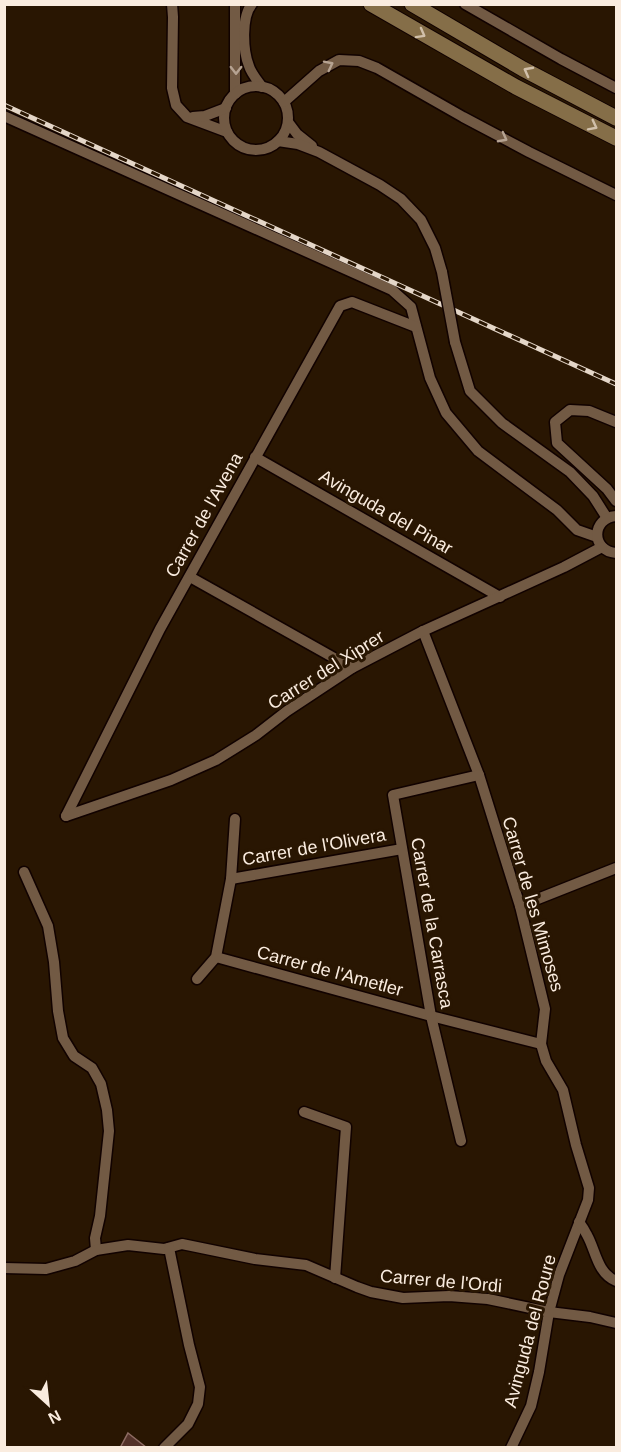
<svg xmlns="http://www.w3.org/2000/svg" width="621" height="1452" font-family="Helvetica,sans-serif">
<style>
.building{fill:#533229;stroke:#8e6c63;stroke-width:1.5}
.lines{fill:none;stroke-linecap:round;stroke-linejoin:round}
.street-casing{stroke:#110200;stroke-width:13}
.secondary-casing{stroke:#110200;stroke-width:17}
.street{stroke:#725a44;stroke-width:10}
.secondary{stroke:#856e48;stroke-width:15}
.rail-casing{stroke:#e4d6c8;stroke-width:5}
.rail{stroke:#291602;stroke-width:3;stroke-dasharray:9;stroke-linecap:butt}
.street-bridge-casing{stroke:#110200;stroke-width:13;stroke-linecap:butt}
.street-bridge{stroke:#725a44;stroke-width:10}
.oneway{stroke:#d1c0aa}
.oneway2{stroke:#b6a392}
.labels{text-anchor:middle;dominant-baseline:central;stroke-width:6;stroke-linejoin:round;paint-order:stroke}
.street-label{font-size:18px;fill:#faecdf;stroke:#291602}
</style>
<rect width="100%" height="100%" fill="#291602"/>
<path class="building" d="M128,1433L147,1448H120Z"/>
<g class="lines">
<defs>
<g id="street">
<path d="M172,4L173,17L172,88L176,105L187,117L227,132"/>
<path d="M235,4V94"/>
<path d="M252,4C241,17 243,51 249,66C251,73 257,80 262,87"/>
<path d="M465,4L561,59L616,88"/>
<circle cx="256" cy="118" r="32"/>
<path d="M284,102L319,71L339,60L359,61L377,68L463,117L529,152L616,195"/>
<path d="M4,116L392,290L411,307L430,378L446,413L478,451L557,510L577,530L597,537"/>
<path d="M193,117L205,116L226,108"/>
<path d="M288,122L297,134L312,146"/>
<path d="M278,141L298,144L319,152L380,185L401,199L421,220L435,248L442,272"/>
<path d="M455,342L470,391L502,423L570,472L593,496L607,518"/>
<path d="M616,422L589,411L570,410L555,422L557,443L607,489L616,501"/>
<path d="M255,457L500,597"/>
<path d="M616,516C591,518 591,551 616,553"/>
<path d="M190,577L352,668"/>
<path d="M423,631L479,775L520,906L545,1009L541,1044L546,1061L563,1090L576,1145L589,1188L588,1200L559,1275L549,1312L539,1372L531,1406L511,1448"/>
<path d="M66,816L160,629L340,306L352,302L416,327"/>
<path d="M66,816L171,780L216,760L256,735L287,711L352,668L423,631L564,567L602,547"/>
<path d="M24,872L48,926L54,962L58,1011L63,1038L74,1056L92,1068L101,1084L107,1110L109,1131L100,1216L95,1238L96,1250"/>
<path d="M231,879L402,849"/>
<path d="M520,906L616,868"/>
<path d="M216,957L431,1016L541,1044"/>
<path d="M197,979L216,957L231,879L235,819"/>
<path d="M304,1112L346,1127L335,1278"/>
<path d="M461,1141L431,1016L393,795L479,775"/>
<path d="M579,1222C582,1226 585,1231 587,1235C596,1251 597,1273 616,1281"/>
<path d="M4,1268L46,1269L75,1261L96,1250L128,1245L164,1249L182,1244L255,1259L306,1265L357,1287L371,1292L403,1298L449,1296L488,1299L549,1312L590,1317L616,1323"/>
<path d="M164,1448L188,1424L198,1404L200,1387L189,1345L169,1248"/>
</g>
<g id="secondary">
<path d="M371,4L516,87L616,138"/>
<path d="M412,4L523,69L616,118"/>
</g>
</defs>
<use href="#street" class="street-casing"/>
<use href="#secondary" class="secondary-casing"/>
<use href="#street" class="street"/>
<use href="#secondary" class="secondary"/>
<defs>
<path id="rail" d="M4,105L616,384"/>
</defs>
<use href="#rail" class="rail-casing"/>
<use href="#rail" class="rail"/>
<defs>
<path id="street-bridge" d="M442,272L455,342"/>
</defs>
<use href="#street-bridge" class="street-bridge-casing"/>
<use href="#street-bridge" class="street-bridge"/>
</g>
<defs><path id="oneway-chevron" d="M-2-3.5L2.5 0L-2 3.5" fill="none" stroke-width="1.6" stroke-linecap="round" stroke-linejoin="round" transform="scale(1.5)"/></defs>
<g class="oneway">
<use href="#oneway-chevron" transform="translate(421 34) rotate(29)"/>
<use href="#oneway-chevron" transform="translate(528 71) rotate(-152)"/>
<use href="#oneway-chevron" transform="translate(593 126) rotate(27)"/>
</g>
<g class="oneway2">
<use href="#oneway-chevron" transform="translate(329 65) rotate(-27)"/>
<use href="#oneway-chevron" transform="translate(236 70) rotate(90)"/>
<use href="#oneway-chevron" transform="translate(503 138) rotate(28)"/>
</g>
<g class="labels">
<g class="street-label">
<text transform="translate(386 512) rotate(30)">Avinguda del Pinar</text>
<text transform="translate(204 515) rotate(-61)">Carrer de l'Avena</text>
<text transform="translate(326 670) rotate(-32)">Carrer del Xiprer</text>
<text transform="translate(314 847) rotate(-10)">Carrer de l'Olivera</text>
<text transform="translate(533 904) rotate(74)">Carrer de les Mimoses</text>
<text transform="translate(432 923) rotate(80)">Carrer de la Carrasca</text>
<text transform="translate(330 971) rotate(15)">Carrer de l'Ametler</text>
<text transform="translate(441 1281) rotate(5)">Carrer de l'Ordi</text>
<text transform="translate(530 1331) rotate(-75)">Avinguda del Roure</text>
</g>
</g>
<rect width="621" height="1452" fill="none" stroke="#faecdf" stroke-width="12"/>
<g transform="translate(48 1404) rotate(153)" stroke="#291602" stroke-width="4.5" paint-order="stroke">
<path d="M0-4.5L10 22L0 15L-10 22Z" fill="#faecdf"/>
<text y="-9" font-size="16" font-weight="bold" text-anchor="middle" fill="#faecdf">N</text>
</g>
</svg>
